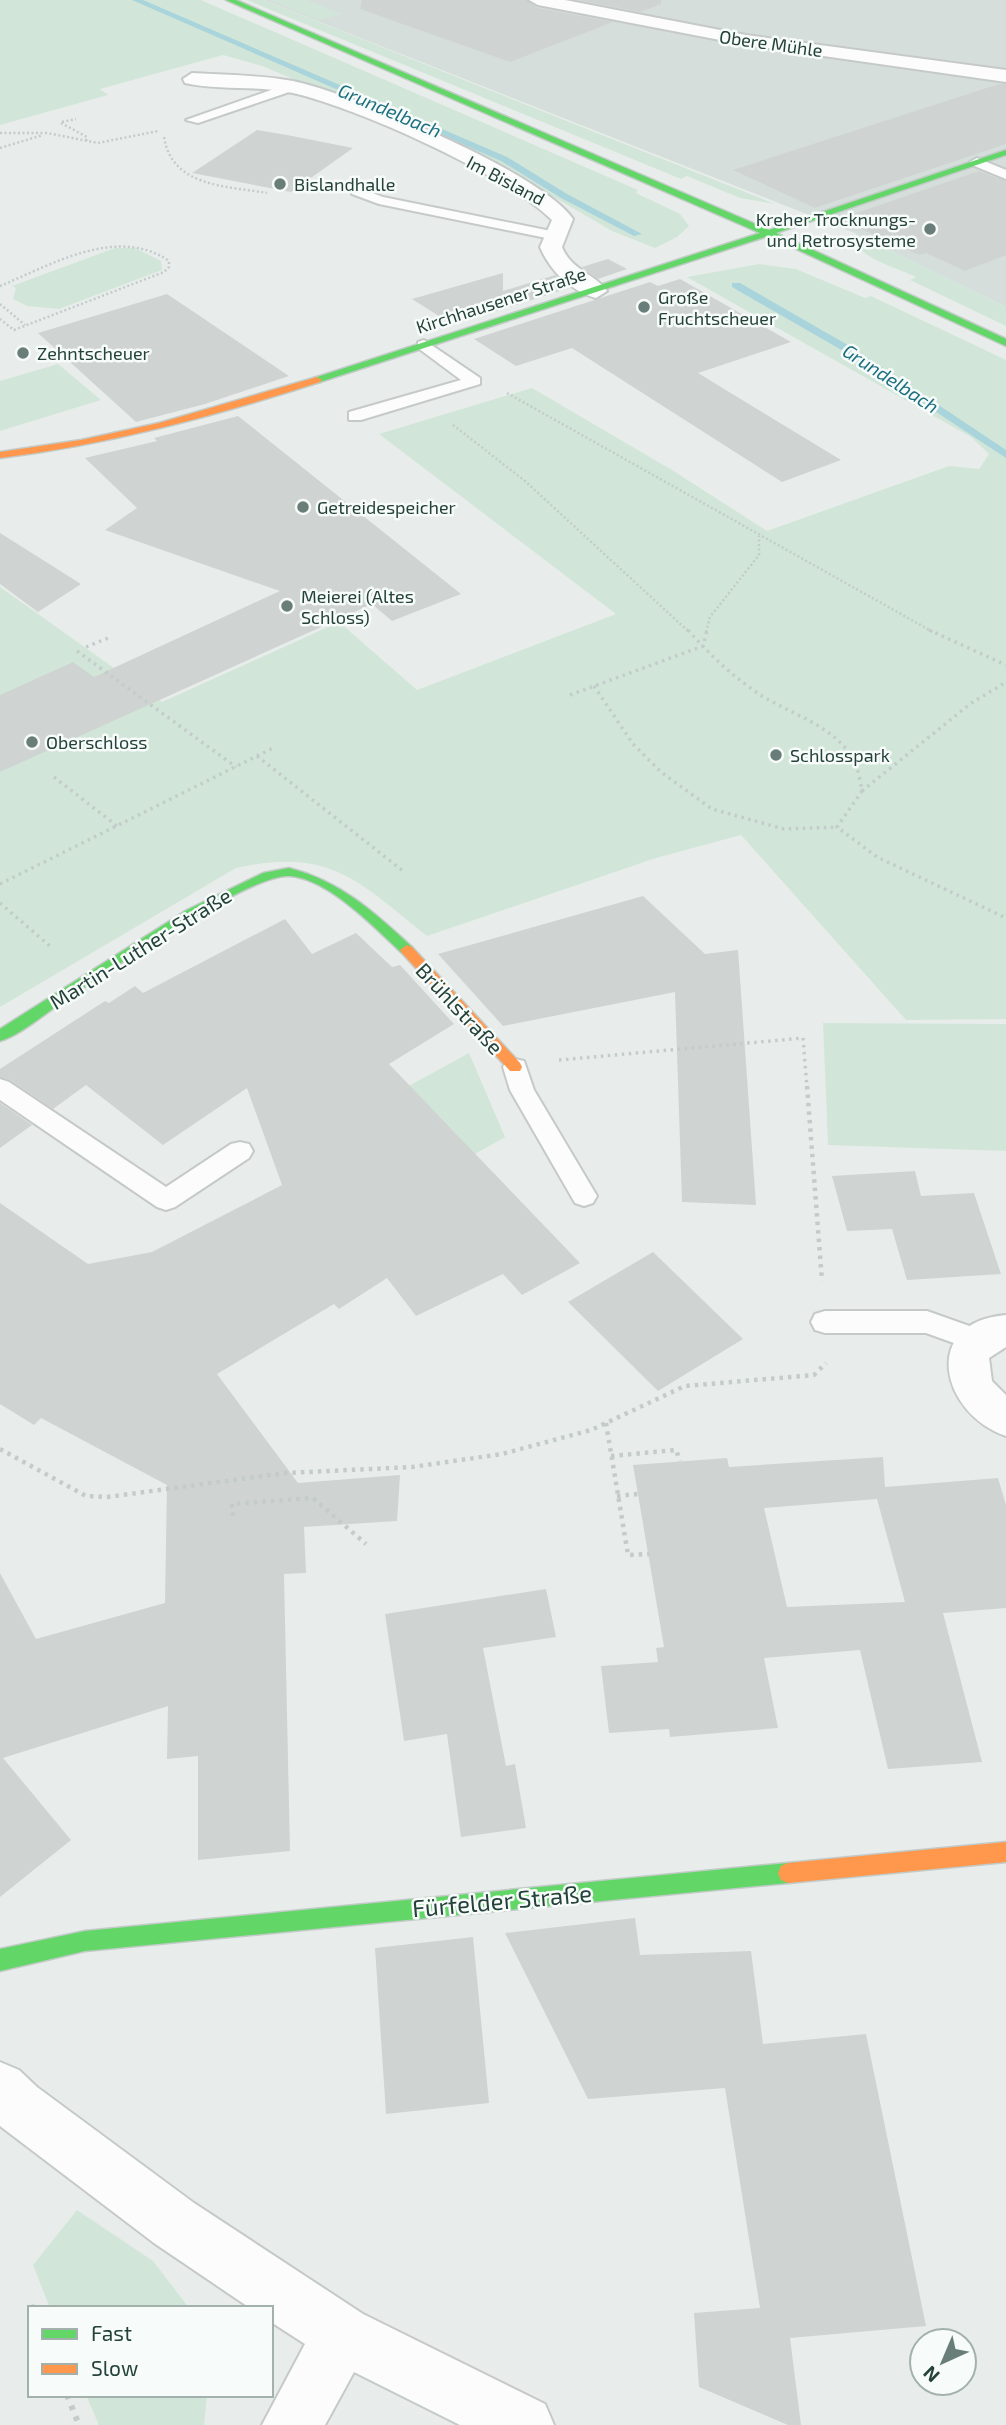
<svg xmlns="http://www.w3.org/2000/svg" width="1006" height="2425" font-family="'Exo 2',sans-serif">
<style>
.built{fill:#d6dedb}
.green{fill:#d1e6d8}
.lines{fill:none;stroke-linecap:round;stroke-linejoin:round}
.stream{fill:#a9d4db;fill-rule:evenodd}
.building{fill:#cfd4d2;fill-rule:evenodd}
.lane-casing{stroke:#c5cac8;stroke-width:4}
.street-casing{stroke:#c5cac8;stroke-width:4}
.fast-casing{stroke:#c3cbc8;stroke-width:3}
.slow-casing{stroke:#c3cbc8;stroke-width:3}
.path-far3{stroke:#c3ccca;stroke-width:2.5;stroke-dasharray:2 2.5;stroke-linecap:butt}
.path-far2{stroke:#c3ccca;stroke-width:3.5;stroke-dasharray:2.5 4.5;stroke-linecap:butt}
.path-far1{stroke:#c3ccca;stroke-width:4.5;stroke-dasharray:3.5 5;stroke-linecap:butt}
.path{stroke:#c3ccca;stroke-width:6;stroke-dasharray:4.5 7;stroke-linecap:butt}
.lane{fill:#fcfcfc;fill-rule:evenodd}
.street{fill:#fcfcfc;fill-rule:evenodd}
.fast{fill:#63d668;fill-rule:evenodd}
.slow{fill:#ff974d;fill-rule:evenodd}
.poi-dot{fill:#697e78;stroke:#f7fbf9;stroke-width:2.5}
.labels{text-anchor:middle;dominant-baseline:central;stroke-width:5;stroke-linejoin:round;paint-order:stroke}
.far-street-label{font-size:18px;fill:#24423a;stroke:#f7fbf9}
.far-poi-label{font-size:18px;fill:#24423a;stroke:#f7fbf9;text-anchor:start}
.far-water-label{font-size:19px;font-style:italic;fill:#1c6f80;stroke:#f7fbf9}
.street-label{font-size:21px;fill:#24423a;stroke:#f7fbf9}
.near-street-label{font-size:24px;fill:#24423a;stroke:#f7fbf9}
</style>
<rect width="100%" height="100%" fill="#e8edeb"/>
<path class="built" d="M264,0H1006V307L857,234Z"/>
<g class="green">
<path d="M0,0H201L638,190L636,193L680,214L689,226L677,237L655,248L612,231L494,162L262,66L223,55L100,89L108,95L0,125Z"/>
<path d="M247,0H264L775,204L740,198L687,176L681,179Z"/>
<path d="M270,0H307L341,14L319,20Z"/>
<path d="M857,234L1006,307V326L910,280L916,277C895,267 864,260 852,239Z"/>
<path d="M115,248H135L161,261L162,270L59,309L27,306L13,299L16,288L12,286Z"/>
<path d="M759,264L796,269L865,298L871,296L1006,360V1019L906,1020L741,835L656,858L427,936C358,881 331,847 236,868L0,1007V587L162,702L339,622L417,690L616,614L379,434L532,388L672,470L767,531L949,466L979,469L989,454L971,437L687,277Z"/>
<path d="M58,364L101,400L0,431V381Z"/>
<path d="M823,1023L1006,1024V1151L828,1145Z"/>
<path d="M469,1053L505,1137L475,1154L440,1117L420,1127L405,1088Z"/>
<path d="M77,2210L153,2261L189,2308H50L33,2265Z"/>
<path d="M86,2395H207L204,2425H99Z"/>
</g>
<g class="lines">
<g class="stream">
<path d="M132,0H143L507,157L567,194L642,234L634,236L561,198L501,161Z"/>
<path d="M732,283H740L853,348L1006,450V458L845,352L732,287Z"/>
</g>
</g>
<g class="building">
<path d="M362,0H527L538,8L613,22L510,62L360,9Z"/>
<path d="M579,0H661V4L640,12Z"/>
<path d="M999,84H1006V144L815,208L733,170Z"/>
<path d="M257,130L287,135L353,148L291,192L192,173Z"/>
<path d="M979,171L1006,181V255L965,271L926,253L919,255L839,219Z"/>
<path d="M608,259L627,269L598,279L582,267Z"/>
<path d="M503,273V291L555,275L569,288L453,325L412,299Z"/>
<path d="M680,279L791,342L698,373L841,460L782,482L572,348L516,366L474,339L650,282L658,286Z"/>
<path d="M167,294L289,376L205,404L136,422L38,333Z"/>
<path d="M238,416L461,594L392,621L372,604L0,772V695L73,662L94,677L280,591L105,530L137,508L85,458L157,441L154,438Z"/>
<path d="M0,533L81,584L38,612L0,584Z"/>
<path d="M643,896L705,954L738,950L756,1205L682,1202L675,992L503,1026L438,954Z"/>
<path d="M285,919L312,954L356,933L392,967L400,965L454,1024L389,1064L580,1263L522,1295L503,1274L416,1316L387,1278L339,1309L334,1304L217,1374L298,1483L400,1475L397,1521L304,1527L306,1573L284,1574L290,1851L198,1860V1756L167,1759L168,1706L3,1758L71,1840L0,1897V1573L36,1639L165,1603L167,1485L41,1418L34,1425L0,1404V1203L88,1264L152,1252L282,1185L247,1088L163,1145L86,1085L53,1109L10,1080L0,1077V1069L105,1001L109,1003L135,986L143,993Z"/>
<path d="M0,1103L32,1125L0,1148Z"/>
<path d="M915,1171L921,1196L974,1193L1001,1274L907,1280L892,1229L847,1231L832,1176Z"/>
<path d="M653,1252L743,1339L658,1391L568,1302Z"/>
<path d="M883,1457L885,1487L998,1478L1006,1505V1608L943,1613L982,1762L888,1769L860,1650L764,1658L778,1728L670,1737L669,1729L609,1733L601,1666L658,1662L656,1648L664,1647L633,1465L727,1458L729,1467ZM877,1499L905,1602L787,1607L764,1508Z"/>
<path d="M546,1589L556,1637L483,1648L506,1766L515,1764L526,1828L461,1837L447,1734L404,1741L385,1614Z"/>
<path d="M635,1918L640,1955L751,1951L763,2044L866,2034L926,2326L790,2338L801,2425H788L699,2387L694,2313L760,2308L725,2088L588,2099L505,1933Z"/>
<path d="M473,1937L489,2103L386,2114L375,1948Z"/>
</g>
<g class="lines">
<defs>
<g id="lane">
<path d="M291,83L295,84V90L198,123L186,120Z"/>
<path d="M977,158L1006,170V179L972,165L970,162Z"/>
<path d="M357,187L383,197L556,232L563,236L556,240L379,204L352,194V188Z"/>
<path d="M424,340L480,378V384L361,420H349V412L461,380L418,348V342Z"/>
<path d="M515,1059L524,1061L534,1090L597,1196L593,1203L584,1206L575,1203L510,1090L503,1067L506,1061Z"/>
<path d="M0,1079L9,1082L166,1187L231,1144L240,1142L249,1144L253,1151L249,1158L175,1207L166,1210L157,1207L0,1100Z"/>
<path d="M825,1311H927L989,1333L993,1341L989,1349L979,1352L926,1333H825L815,1330L811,1322L815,1314Z"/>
</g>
<g id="street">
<path d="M529,0H565L746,35L1006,70V82L746,45L538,5Z"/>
<path d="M192,73C226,75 260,75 293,81C351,93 541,172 573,219L562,247C571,270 594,273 607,291L596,298C571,291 550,271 540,247L552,220C505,174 358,108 293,93C258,85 220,91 185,83L183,79Z"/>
<path d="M1006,1315V1347L989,1358L992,1381L1006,1395V1436C941,1414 919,1322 1006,1315Z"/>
<path d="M0,2062L19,2070L37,2087L194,2203L363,2314L545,2404L554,2425H460L354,2372L325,2425H262L305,2344L271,2322V2308H250L154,2243L0,2126Z"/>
</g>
<g id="fast">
<path d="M226,0H236L769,230L1006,150V155L776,233L1006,339V346L768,236L320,382H314V378L760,233Z"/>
<path d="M289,868C340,881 374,912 412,947L414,950L412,953H402C375,928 328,878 289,876C249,874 107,973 67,999C48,1011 21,1035 0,1041V1029L187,910L263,873Z"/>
<path d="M788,1863L795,1866L798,1873L795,1880L788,1883L85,1951L0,1971V1949L85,1931Z"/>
</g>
<g id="slow">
<path d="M317,377L322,380L320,382C215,416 110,444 0,458V452L81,440L159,423Z"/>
<path d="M407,945L412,947L520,1063L522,1067L520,1071H510L402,953L400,950Z"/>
<path d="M1006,1842V1862L788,1883L781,1880L778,1873L781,1866L788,1863Z"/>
</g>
</defs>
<use href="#lane" class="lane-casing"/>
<use href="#street" class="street-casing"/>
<use href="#fast" class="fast-casing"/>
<use href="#slow" class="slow-casing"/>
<g class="path-far3">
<path d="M62,122L76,119"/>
<path d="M61,123L87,137L86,141"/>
<path d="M0,133H47L98,143L158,131"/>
<path d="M164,137C172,187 226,186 267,193"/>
<path d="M0,148L43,135"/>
<path d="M0,286C51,265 117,225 169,261V267L164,272L14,330L0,319"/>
<path d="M0,304L25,325"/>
<path d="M507,393L933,632"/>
<path d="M453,425L525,481L689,632"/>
<path d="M706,632L710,617L759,555V536"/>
</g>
<g class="path-far2">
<path d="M688,630C709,654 730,674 756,692C788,714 832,723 854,760C858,768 860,781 862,791L837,827L877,857L1006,918"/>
<path d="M929,630L1006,665"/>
<path d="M86,647L108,638"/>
<path d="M77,651L236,767"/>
<path d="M594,686L633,744L661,772L712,809L784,829L837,827"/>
<path d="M570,695L703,646L707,630"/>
<path d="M257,756L403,871"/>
<path d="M54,777L117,826"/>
<path d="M862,791L970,704L1006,682"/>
<path d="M0,884L273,748"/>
<path d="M0,903L51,947"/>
<path d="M559,1060L803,1038L807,1088"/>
</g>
<g class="path-far1">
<path d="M807,1086L822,1281"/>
<path d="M606,1423L628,1555L649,1554"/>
<path d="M0,1449L86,1496L107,1497L286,1473L412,1467L502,1454L591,1430L685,1386L814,1375L826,1363"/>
<path d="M611,1456L676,1450L680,1461"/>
<path d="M617,1496L638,1494"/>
<path d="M233,1516L232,1504L313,1498L366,1544"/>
</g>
<g class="path">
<path d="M31,2305L32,2308"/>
<path d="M67,2395L79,2425"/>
</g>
<use href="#lane" class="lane"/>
<use href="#street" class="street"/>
<use href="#fast" class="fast"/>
<use href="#slow" class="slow"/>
</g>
<g class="poi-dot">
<circle cx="280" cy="184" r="7"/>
<circle cx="930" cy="229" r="7"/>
<circle cx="644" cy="307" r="7"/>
<circle cx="23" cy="353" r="7"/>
<circle cx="303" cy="507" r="7"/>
<circle cx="287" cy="606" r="7"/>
<circle cx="32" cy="742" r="7"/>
<circle cx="776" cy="755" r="7"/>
</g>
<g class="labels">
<g class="far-street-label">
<text transform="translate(771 43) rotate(8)">Obere Mühle</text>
<text transform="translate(506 180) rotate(28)">Im Bisland</text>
<text transform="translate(501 300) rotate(-18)">Kirchhausener Straße</text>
</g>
<g class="far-poi-label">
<text x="294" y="184">Bislandhalle</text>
<text x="916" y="219" text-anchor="end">Kreher Trocknungs-<tspan x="916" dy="21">und Retrosysteme</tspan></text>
<text x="658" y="297">Große<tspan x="658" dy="21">Fruchtscheuer</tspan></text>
<text x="37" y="353">Zehntscheuer</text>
<text x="317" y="507">Getreidespeicher</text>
<text x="301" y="596">Meierei (Altes<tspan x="301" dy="21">Schloss)</tspan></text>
<text x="46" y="742">Oberschloss</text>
<text x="790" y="755">Schlosspark</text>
</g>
<g class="far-water-label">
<text transform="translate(390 110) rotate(23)">Grundelbach</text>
<text transform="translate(891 378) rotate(33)">Grundelbach</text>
</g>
<g class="street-label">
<text transform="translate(140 948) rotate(-32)">Martin-Luther-Straße</text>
<text transform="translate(460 1008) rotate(47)">Brühlstraße</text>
</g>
<g class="near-street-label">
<text transform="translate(502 1900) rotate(-5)">Fürfelder Straße</text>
</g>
</g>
<rect x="28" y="2306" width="245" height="91" fill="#f7fbf9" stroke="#a3b1ad" stroke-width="2"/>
<rect x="42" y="2329" width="35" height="10" fill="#63d668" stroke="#a3b1ad" stroke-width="2"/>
<text x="91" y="2341" font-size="21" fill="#24423a">Fast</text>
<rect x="42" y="2364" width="35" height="10" fill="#ff974d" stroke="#a3b1ad" stroke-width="2"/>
<text x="91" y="2376" font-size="21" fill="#24423a">Slow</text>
<g transform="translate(943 2362) rotate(224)"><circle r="33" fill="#f7fbf9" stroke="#a3b1ad" stroke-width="2"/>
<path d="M0-5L12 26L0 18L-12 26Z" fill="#697e78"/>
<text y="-10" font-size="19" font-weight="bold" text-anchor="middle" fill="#24423a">N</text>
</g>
</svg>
